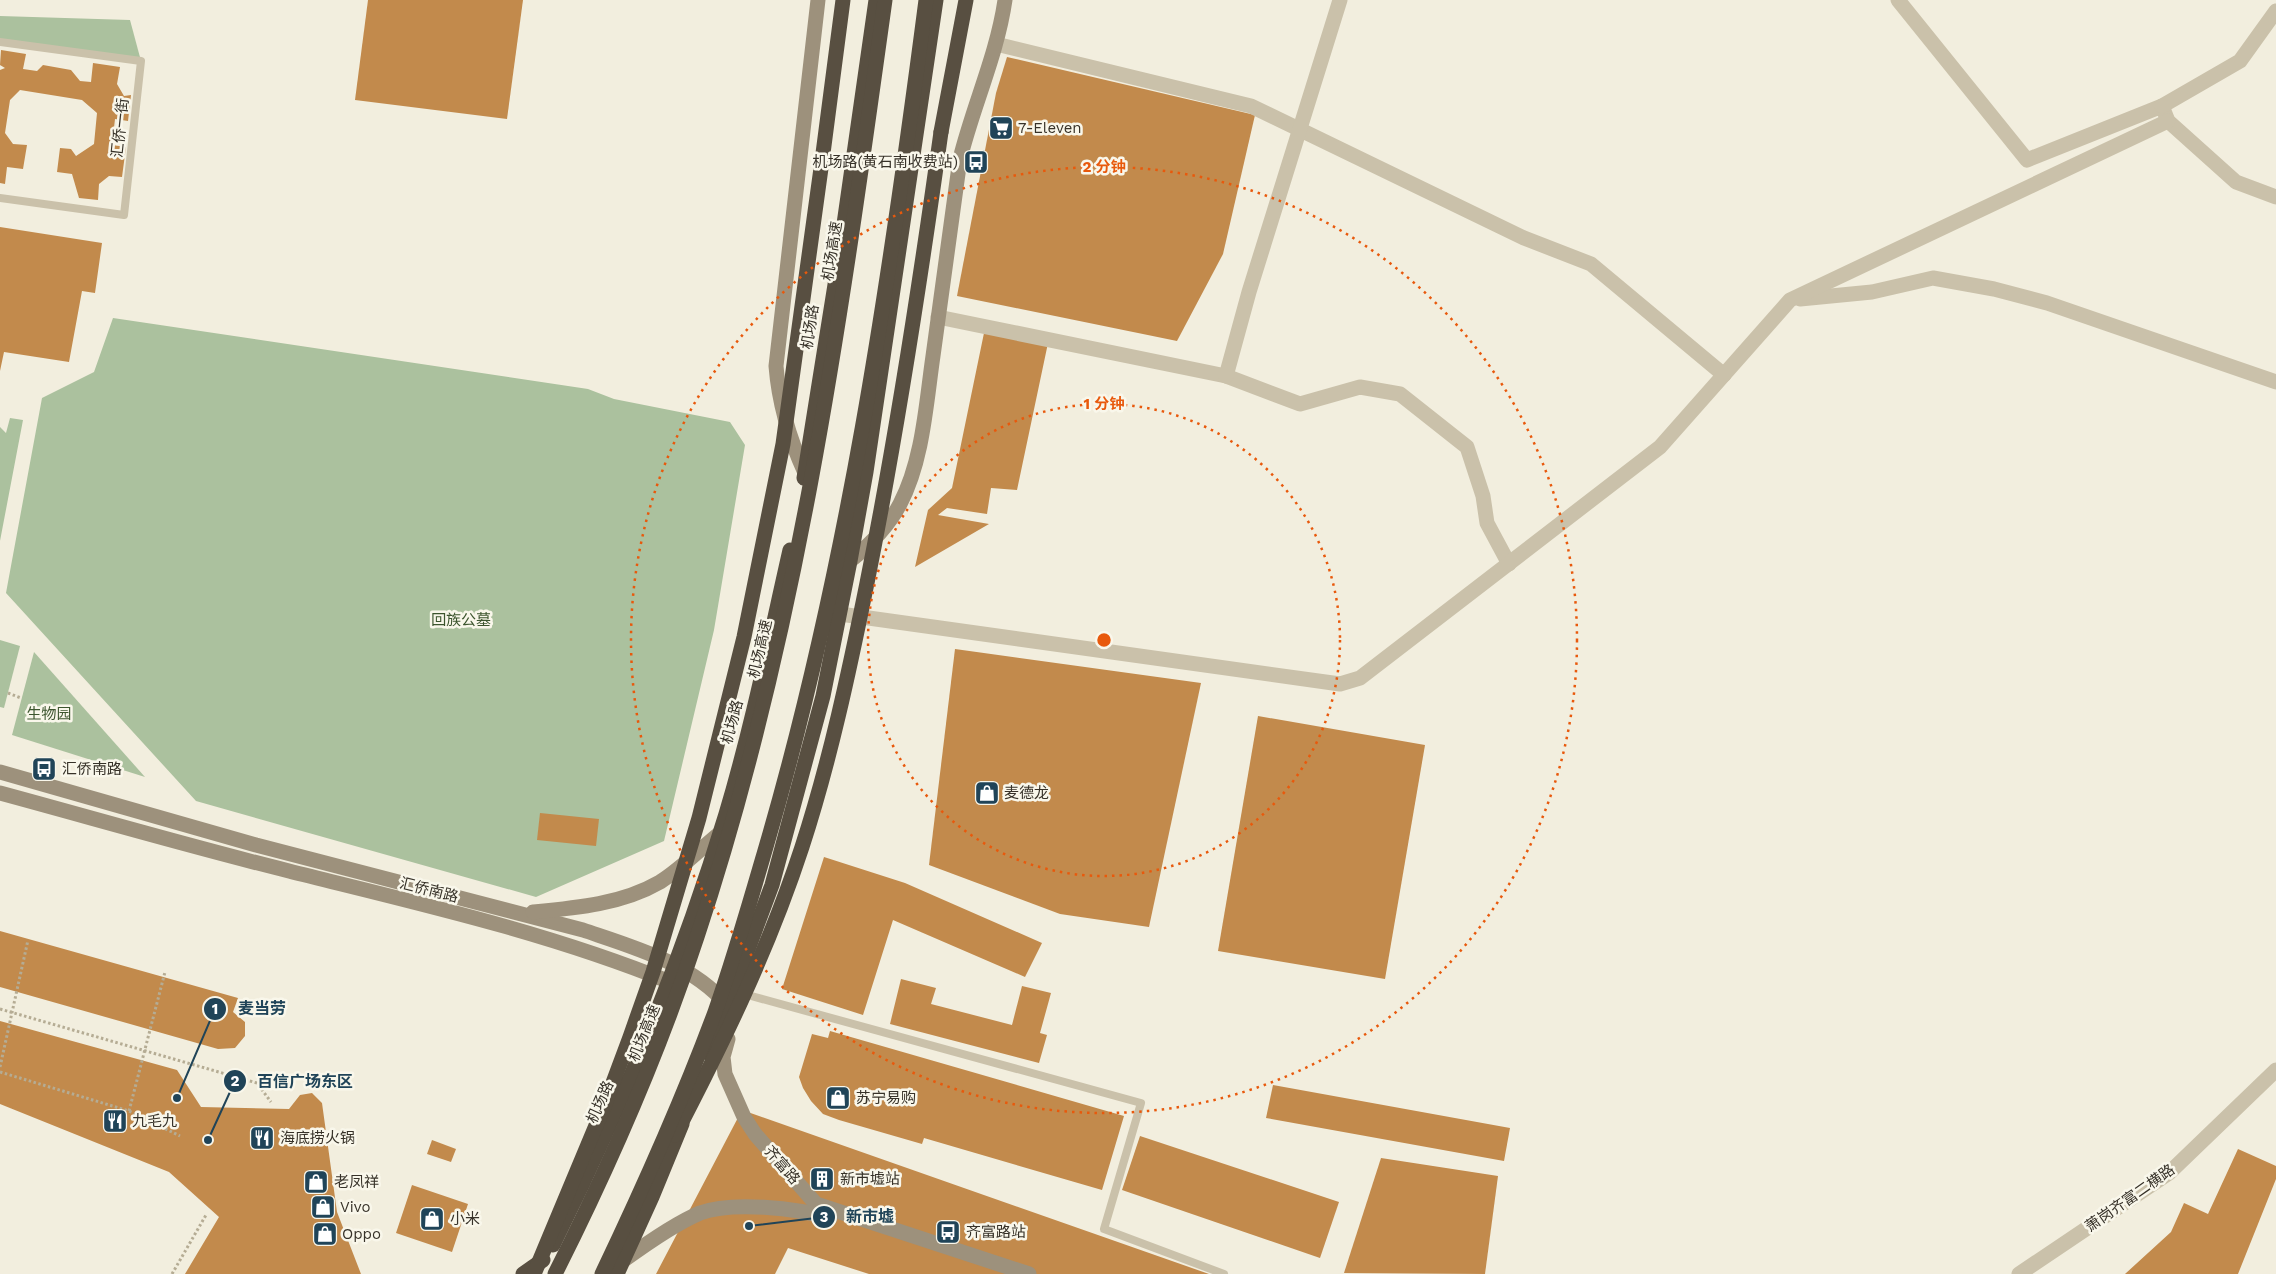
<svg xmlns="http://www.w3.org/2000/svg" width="2276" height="1274" font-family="'Work Sans','Noto Sans SC',sans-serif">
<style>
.green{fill:#abc19e}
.building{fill:#c28a4c}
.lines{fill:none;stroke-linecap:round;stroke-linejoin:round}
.path{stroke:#b5ac94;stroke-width:3;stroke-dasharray:2.5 2.5;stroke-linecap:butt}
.lane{stroke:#cac1aa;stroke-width:8}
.street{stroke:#cac1aa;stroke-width:15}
.secondary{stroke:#9d917c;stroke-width:15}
.highway{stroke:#584f41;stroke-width:15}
.path-bridge{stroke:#b5ac94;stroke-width:3;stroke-dasharray:2.5 2.5;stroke-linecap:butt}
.highway-bridge{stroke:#584f41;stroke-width:15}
.ring{fill:none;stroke:#e8590c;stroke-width:2.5;stroke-dasharray:2.5 5}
.labels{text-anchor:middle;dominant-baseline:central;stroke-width:5;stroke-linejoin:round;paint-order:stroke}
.street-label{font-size:15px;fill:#373229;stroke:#f9f7eb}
.poi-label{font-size:15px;fill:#373229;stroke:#f9f7eb;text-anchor:start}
.park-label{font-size:15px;fill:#3c552e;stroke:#f9f7eb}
.centre{fill:#e8590c;stroke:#f9f7eb;stroke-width:2.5}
.ring-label{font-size:15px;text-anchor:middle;font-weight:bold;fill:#e8590c;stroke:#f9f7eb;stroke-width:5;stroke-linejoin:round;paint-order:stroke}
.leader{fill:none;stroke:#204458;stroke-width:2}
.callout-dot{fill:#204458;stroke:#f9f7eb;stroke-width:2}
.mark-label{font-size:15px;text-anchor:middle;font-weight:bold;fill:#fff}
.callout-label{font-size:16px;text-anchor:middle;font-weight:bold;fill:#204458;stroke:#f9f7eb;stroke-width:5;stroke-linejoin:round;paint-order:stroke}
</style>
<rect width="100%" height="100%" fill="#f2eede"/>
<g class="green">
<path d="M0,16L130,20L141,61L0,42Z"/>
<path d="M113,318L588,389L614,399L730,422L745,445L714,630L664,841L536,897L196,801L6,593L42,398L94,372Z"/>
<path d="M10,418L23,420L0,541V427L6,433Z"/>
<path d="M0,640L20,646L4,708L0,707Z"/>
<path d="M34,652L145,777L12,735Z"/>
</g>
<g class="building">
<path d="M368,0H523L507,119L355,100Z"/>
<path d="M1,50L26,54L23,69L37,71L43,65L71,70L80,81L91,82L93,63L120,67L117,84L124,96L131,95L128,121L115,119L112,145L126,147L122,177L109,176L99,184L98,200L79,198L72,174L57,172L60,148L71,149L76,156L94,144L97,113L82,100L20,90L10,100L5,133L13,144L27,145L23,169L7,167L5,184L0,183V70L5,68L0,65Z"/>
<path d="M1007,57L1255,115L1223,254L1177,341L957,296L996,93Z"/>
<path d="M0,227L102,243L95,293L82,291L69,362L4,352L0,371Z"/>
<path d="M984,333L1048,343L1017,490L991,488L987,514L947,508L938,515L989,524L915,567L928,510L952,488Z"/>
<path d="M955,649L1201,683L1149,927L1060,914L929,865Z"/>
<path d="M1258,716L1425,745L1385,979L1218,951Z"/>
<path d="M540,813L599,819L596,846L537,840Z"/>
<path d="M824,857L905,883L1042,943L1025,977L893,920L863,1015L782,989Z"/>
<path d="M0,931L238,998L233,1012L245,1022V1036L235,1048L218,1049L0,987Z"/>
<path d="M901,979L936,988L931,1004L1012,1025L1022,986L1051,993L1040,1033L1047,1035L1039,1063L890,1024Z"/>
<path d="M0,1021L177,1070L201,1107L289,1109L300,1095L312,1093L322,1103L337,1212L361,1274H185L219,1217L169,1172L0,1104Z"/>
<path d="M830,1031L1124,1116L1102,1190L924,1138L922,1144L839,1120L823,1114L811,1101L803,1088L799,1077L812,1034L828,1038Z"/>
<path d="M1273,1085L1510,1128L1504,1161L1266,1118Z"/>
<path d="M742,1110L1209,1274H869L788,1248L775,1274H656Z"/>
<path d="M1140,1136L1339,1202L1320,1258L1122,1190Z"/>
<path d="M432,1140L456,1149L451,1162L427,1154Z"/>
<path d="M2238,1149L2276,1166V1179L2238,1274H2125L2171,1232L2184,1203L2208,1214Z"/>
<path d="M1381,1158L1498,1176L1485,1274L1344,1273Z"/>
<path d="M412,1185L468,1204L452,1252L396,1233Z"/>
</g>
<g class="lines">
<g class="path">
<path d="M8,693L21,698"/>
<path d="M0,1009L257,1083L271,1102"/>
<path d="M0,1072L129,1111L180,1136"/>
<path d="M172,1274L206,1215"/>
</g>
<g class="lane">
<path d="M0,42L141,61L124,215L0,198"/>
<path d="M744,994L1141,1103L1104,1229L1224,1274"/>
</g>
<g class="street">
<path d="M1898,0L2027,160L2162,106L2168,121L2236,182L2276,197"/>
<path d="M996,44L1251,106L1524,238L1591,264L1724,375"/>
<path d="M2162,106L2240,61L2276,11"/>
<path d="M1800,299L1872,292L1933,278L1994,289L2047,303L2276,382"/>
<path d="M938,317L1226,376L1300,404L1360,387L1400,394L1467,447L1483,496L1487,523L1509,564"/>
<path d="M1226,376L1249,292L1340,0"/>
<path d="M840,614L1340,684L1360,678L1660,447L1790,300L2168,121"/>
<path d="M2019,1274L2169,1173L2276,1070"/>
</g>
<g class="secondary">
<path d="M805,473C789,438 779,405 776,366L818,0"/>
<path d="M850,561C870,545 888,527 900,504C923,460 926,404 933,356C942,290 951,225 960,159C973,106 997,55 1005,0"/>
<path d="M0,772L256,845L583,930C633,947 691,963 727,1005"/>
<path d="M0,793C96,819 192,847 289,871C417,903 547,932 670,982"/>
<path d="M533,912C577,908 622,904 660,882C681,869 700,849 720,833"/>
<path d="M728,1039L723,1057L725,1074L744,1117L755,1134L816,1204L1029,1274"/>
<path d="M624,1260C646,1244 674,1224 700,1213C732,1201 796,1208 830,1218"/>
</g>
<g class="highway">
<path d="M941,132L966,0"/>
<path d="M822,161L843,0"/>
<path d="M804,478L838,266L876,0"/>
<path d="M709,1054L772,885L823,696L850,561L866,472L936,0"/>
<path d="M553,1245C622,1106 681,963 726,814C752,727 770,638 790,550"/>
<path d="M523,1274L543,1260"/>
<path d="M617,1274L652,1197L682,1124"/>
</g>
<g class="path-bridge">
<path d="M0,1067L28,940"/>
<path d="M129,1111L165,972"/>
</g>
<g class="highway-bridge">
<path d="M675,1135C724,1041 769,948 802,847C830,761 849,672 867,583C897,433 920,283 941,132"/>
<path d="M534,1274L605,1104L630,1037L653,972L699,818L744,637L783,444L822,161"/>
<path d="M555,1274C610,1165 659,1053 697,937C798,633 841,316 885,0"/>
<path d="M602,1274C643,1188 682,1101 715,1012C734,958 750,902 766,847C847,570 889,285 926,0"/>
</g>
</g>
<g class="ring">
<circle cx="1104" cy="640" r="236"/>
<circle cx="1104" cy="640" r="473"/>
</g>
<defs>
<symbol id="supermarket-square" viewBox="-11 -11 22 22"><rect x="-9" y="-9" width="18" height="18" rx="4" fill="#204458" stroke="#f9f7eb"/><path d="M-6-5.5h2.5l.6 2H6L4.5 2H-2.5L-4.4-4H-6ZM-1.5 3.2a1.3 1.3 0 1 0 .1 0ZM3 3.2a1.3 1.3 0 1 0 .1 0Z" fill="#fff"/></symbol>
<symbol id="bus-square" viewBox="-11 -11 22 22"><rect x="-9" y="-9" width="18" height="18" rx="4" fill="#204458" stroke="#f9f7eb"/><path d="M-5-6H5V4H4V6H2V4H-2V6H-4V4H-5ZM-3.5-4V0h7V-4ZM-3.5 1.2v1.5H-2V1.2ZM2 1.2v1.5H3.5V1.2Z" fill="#fff"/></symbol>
<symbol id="shop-square" viewBox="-11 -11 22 22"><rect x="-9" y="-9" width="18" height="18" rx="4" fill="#204458" stroke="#f9f7eb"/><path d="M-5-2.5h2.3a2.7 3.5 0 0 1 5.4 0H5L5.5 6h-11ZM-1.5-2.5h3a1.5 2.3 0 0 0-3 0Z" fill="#fff"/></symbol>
<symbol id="restaurant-square" viewBox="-11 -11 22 22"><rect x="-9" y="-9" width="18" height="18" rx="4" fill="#204458" stroke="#f9f7eb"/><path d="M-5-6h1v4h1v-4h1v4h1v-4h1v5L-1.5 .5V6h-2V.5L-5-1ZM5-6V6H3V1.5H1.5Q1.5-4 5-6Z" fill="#fff"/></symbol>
<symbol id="building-square" viewBox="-11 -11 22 22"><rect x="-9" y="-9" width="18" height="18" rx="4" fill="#204458" stroke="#f9f7eb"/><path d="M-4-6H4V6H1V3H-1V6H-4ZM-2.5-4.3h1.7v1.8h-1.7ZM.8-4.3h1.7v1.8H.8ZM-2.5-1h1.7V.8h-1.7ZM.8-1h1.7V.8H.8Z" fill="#fff"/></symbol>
</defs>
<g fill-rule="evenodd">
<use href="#supermarket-square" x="987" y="114" width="28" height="28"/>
<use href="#bus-square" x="962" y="148" width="28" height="28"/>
<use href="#bus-square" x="30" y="755" width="28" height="28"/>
<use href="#shop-square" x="973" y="779" width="28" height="28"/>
<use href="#shop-square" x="824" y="1084" width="28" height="28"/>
<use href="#restaurant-square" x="101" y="1107" width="28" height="28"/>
<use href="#restaurant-square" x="248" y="1124" width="28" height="28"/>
<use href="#building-square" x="808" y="1165" width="28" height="28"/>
<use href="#shop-square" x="302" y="1168" width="28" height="28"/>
<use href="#shop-square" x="309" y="1193" width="28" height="28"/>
<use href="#shop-square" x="418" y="1205" width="28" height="28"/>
<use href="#bus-square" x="934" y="1218" width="28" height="28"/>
<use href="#shop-square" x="311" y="1220" width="28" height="28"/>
</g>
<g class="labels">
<g class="street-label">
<text transform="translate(120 128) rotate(-84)">汇侨一街</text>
<text transform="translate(832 251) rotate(-81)">机场高速</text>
<text transform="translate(810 327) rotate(-81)">机场路</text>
<text transform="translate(760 649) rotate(-77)">机场高速</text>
<text transform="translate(732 722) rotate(-75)">机场路</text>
<text transform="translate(429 890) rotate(14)">汇侨南路</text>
<text transform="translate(644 1033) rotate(-68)">机场高速</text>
<text transform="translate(600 1102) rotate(-66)">机场路</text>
<text transform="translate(782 1165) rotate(49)">齐富路</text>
<text transform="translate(2130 1198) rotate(-35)">萧岗齐富二横路</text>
</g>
<g class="poi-label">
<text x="1018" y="128">7-Eleven</text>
<text x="958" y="162" text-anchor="end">机场路(黄石南收费站)</text>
<text x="62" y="769">汇侨南路</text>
<text x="1004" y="793">麦德龙</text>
<text x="856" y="1098">苏宁易购</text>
<text x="132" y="1121">九毛九</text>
<text x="280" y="1138">海底捞火锅</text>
<text x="840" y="1179">新市墟站</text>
<text x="334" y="1182">老凤祥</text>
<text x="340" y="1207">Vivo</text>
<text x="450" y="1219">小米</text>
<text x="966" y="1232">齐富路站</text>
<text x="342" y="1234">Oppo</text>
</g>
<g class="park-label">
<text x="461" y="620">回族公墓</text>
<text x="49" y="714">生物园</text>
</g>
</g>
<circle cx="1104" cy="640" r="8" class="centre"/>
<g class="ring-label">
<text x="1104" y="172">2 分钟</text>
<text x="1104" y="409">1 分钟</text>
</g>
<path class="leader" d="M177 1098L215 1009M208 1140L235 1081M749 1226L824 1217"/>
<g class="callout-dot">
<circle cx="177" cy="1098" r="5"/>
<circle cx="208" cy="1140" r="5"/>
<circle cx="749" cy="1226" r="5"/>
<circle cx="215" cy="1009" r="12"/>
<circle cx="235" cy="1081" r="12"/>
<circle cx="824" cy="1217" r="12"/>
</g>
<g class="mark-label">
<text x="215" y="1014">1</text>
<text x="235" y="1086">2</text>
<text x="824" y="1222">3</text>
</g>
<g class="callout-label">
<text x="262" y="1014">麦当劳</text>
<text x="305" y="1087">百信广场东区</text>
<text x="870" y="1222">新市墟</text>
</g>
</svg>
